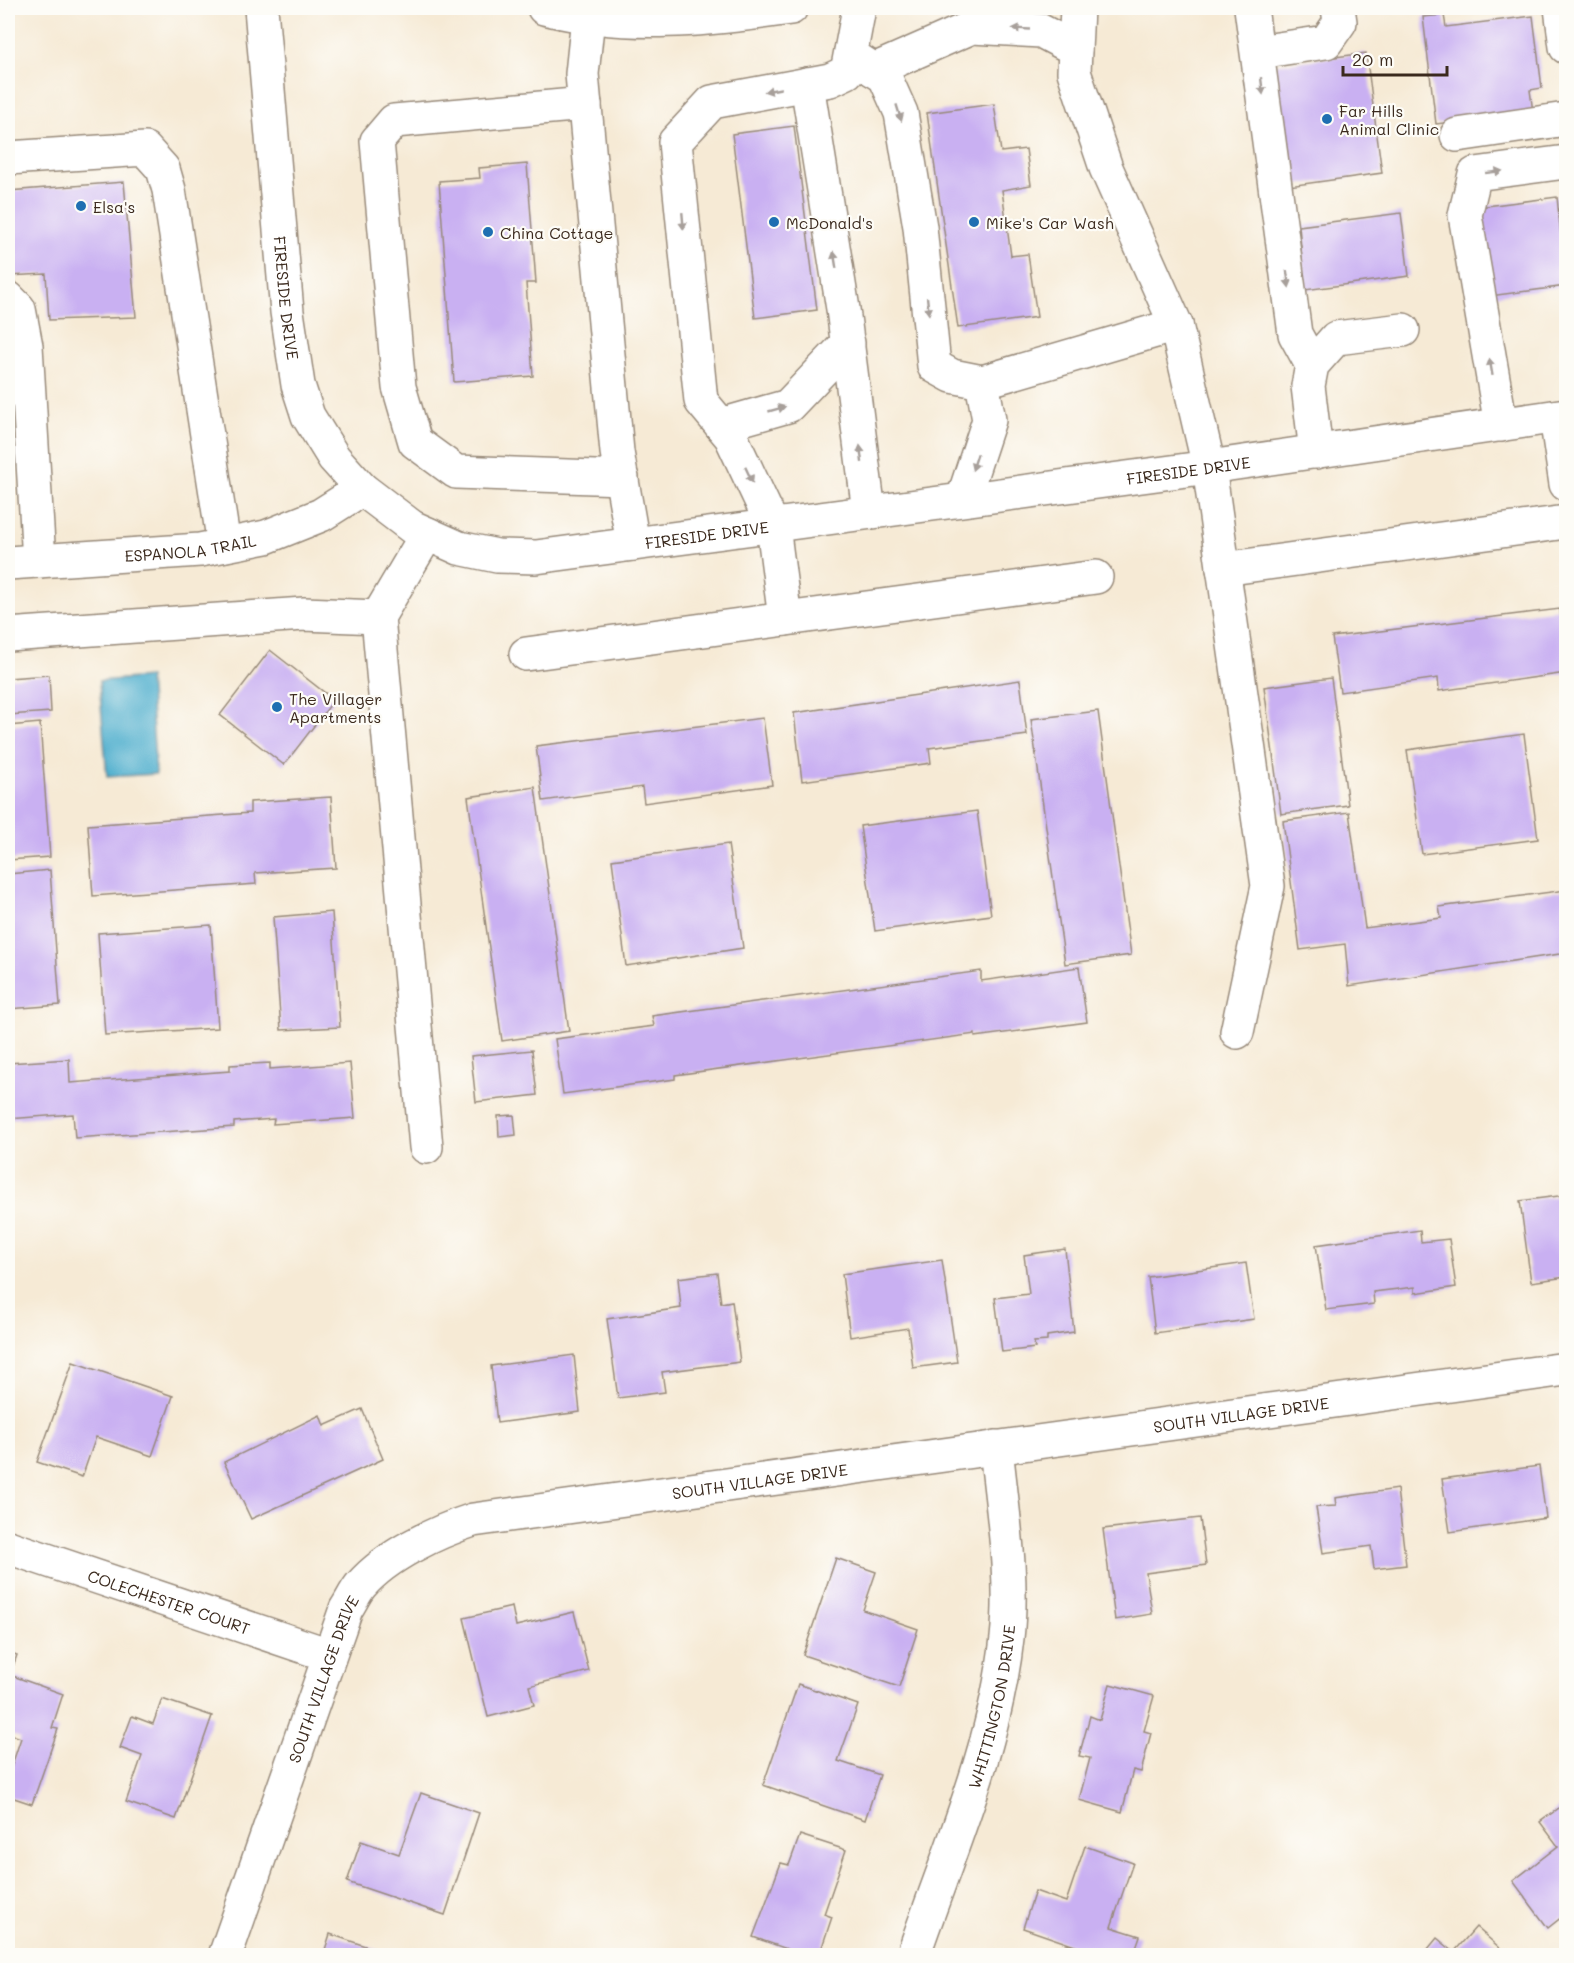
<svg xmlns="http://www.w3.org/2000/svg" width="1574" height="1963" font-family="Mali,sans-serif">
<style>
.water{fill:#50afce;stroke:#466c76;stroke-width:1.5}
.building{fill:#c9b0f2}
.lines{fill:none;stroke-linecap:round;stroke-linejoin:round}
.minor-casing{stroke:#988a7a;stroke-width:36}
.minor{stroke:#fff;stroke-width:33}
.oneway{fill:#a79f9a}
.poi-dot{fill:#1f6fb2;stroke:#fdfcf7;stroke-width:2}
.labels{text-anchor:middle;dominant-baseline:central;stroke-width:4.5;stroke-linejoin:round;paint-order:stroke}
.poi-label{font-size:16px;fill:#3b2a1e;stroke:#fdfcf7;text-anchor:start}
.street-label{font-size:16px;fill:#3b2a1e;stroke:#fdfcf7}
</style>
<rect width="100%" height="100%" fill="#fdfcf7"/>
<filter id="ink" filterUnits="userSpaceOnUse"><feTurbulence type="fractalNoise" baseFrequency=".0167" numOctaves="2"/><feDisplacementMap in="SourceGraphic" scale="12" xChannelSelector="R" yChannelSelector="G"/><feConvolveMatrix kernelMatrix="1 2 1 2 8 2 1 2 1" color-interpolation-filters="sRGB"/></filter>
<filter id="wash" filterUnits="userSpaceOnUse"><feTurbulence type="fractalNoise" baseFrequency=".008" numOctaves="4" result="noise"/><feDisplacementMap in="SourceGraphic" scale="24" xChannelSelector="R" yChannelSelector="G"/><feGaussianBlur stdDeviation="1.35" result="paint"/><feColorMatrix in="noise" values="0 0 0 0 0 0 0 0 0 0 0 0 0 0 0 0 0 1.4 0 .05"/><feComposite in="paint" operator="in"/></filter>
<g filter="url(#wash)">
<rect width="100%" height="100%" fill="#f6ead5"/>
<path class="water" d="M149,677L156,774L107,777L99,681Z"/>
<g id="blocks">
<g class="building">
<path d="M1444,15L1446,27L1533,16L1542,88L1530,90L1533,112L1436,124L1423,17Z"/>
<path d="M1366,53L1382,173L1289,186L1273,65Z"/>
<path d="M994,104L1001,152L1026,149L1031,185L1002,190L1011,256L1028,254L1037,317L958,328L927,113Z"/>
<path d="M794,126L817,310L755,318L732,134Z"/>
<path d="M527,164L536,283H526L533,376L454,382L439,181L480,178L479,168Z"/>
<path d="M124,182L136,317L49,320L46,274L8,276V191Z"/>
<path d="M1557,197L1566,286L1490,296L1479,207Z"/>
<path d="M1401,213L1409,276L1305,290L1299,226Z"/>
<path d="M1560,609L1566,673L1439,691L1438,678L1340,692L1332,637Z"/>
<path d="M270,650L334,700L284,765L220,715Z"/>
<path d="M49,675L51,712L8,715V678Z"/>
<path d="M1331,678L1348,805L1281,814L1264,687Z"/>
<path d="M1020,680L1027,735L929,748L931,763L802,781L794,713Z"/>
<path d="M1098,711L1131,955L1065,964L1031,719Z"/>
<path d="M763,718L772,785L644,803L642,787L543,801L536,746Z"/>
<path d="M40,723L50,857L8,860V726Z"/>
<path d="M1524,734L1538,839L1422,854L1407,750Z"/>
<path d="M535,787L569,1031L502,1041L468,797Z"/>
<path d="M331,797L336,868L255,873L256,884L93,896L88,825L250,813V802Z"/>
<path d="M977,811L991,915L875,931L860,826Z"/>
<path d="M1349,812L1365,928L1441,918L1439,907L1566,890V953L1349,986L1345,944L1300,950L1283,821Z"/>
<path d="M728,844L743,948L626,966L612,860Z"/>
<path d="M50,870L60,1005L8,1009V874Z"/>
<path d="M332,912L340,1027L281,1030L273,917Z"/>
<path d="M211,925L218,1028L105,1035L98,933Z"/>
<path d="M1079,967L1087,1022L975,1037V1034L675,1075V1079L563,1094L555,1039L654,1026L652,1016L981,971V981Z"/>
<path d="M532,1050L537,1095L476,1102L471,1056Z"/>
<path d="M69,1059L70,1083L230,1071V1065L270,1063V1069L350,1063L355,1118L273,1124L274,1119L234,1122V1127L75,1138L73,1114L8,1119V1063Z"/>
<path d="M514,1115L516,1135L499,1137L498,1116Z"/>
<path d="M1566,1195V1277L1531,1282L1520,1201Z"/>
<path d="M1420,1230L1421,1242L1449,1239L1456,1287L1415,1293V1287L1373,1292L1374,1304L1326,1310L1316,1245Z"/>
<path d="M1065,1249L1074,1332L1047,1336V1341L1034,1342L1035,1348L1002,1352L995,1298L1029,1294L1024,1255Z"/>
<path d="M942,1260L957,1362L913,1368L908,1328L850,1337L842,1274Z"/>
<path d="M1246,1263L1254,1319L1155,1333L1148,1277Z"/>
<path d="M717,1273L721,1303L732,1301L740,1362L662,1372L665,1392L618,1398L607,1319L681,1308L678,1278Z"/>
<path d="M574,1355L580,1412L497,1423L491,1366Z"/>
<path d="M73,1362L173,1396L152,1456L96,1437L82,1477L37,1462Z"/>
<path d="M362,1409L383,1459L251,1519L224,1462L320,1415L324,1426Z"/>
<path d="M1539,1466L1546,1518L1450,1532L1442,1479Z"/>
<path d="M1397,1489L1406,1565L1374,1569L1371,1546L1323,1553L1316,1507L1336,1506L1335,1498Z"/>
<path d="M1200,1518L1206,1565L1146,1573L1152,1614L1115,1620L1103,1529Z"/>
<path d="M836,1558L876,1572L863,1610L918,1629L899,1687L803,1655Z"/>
<path d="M512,1607L516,1626L574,1612L589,1671L529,1686L534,1705L488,1717L464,1618Z"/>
<path d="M8,1652L17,1655L10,1675L63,1694L52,1728L58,1729L32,1804L8,1796V1777L21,1738L12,1735L8,1745Z"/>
<path d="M798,1684L858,1705L838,1761L880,1775L865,1820L763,1785Z"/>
<path d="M1110,1684L1154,1696L1144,1731L1151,1733L1141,1772L1133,1770L1122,1812L1079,1800L1090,1758L1079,1756L1090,1716L1100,1720Z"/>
<path d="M162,1699L212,1716L176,1819L126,1802L142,1756L120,1748L132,1716L153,1724Z"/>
<path d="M421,1793L479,1813L445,1915L347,1882L361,1841L399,1854Z"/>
<path d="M1566,1803V1924L1562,1917L1548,1928L1513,1881L1558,1846L1540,1822Z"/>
<path d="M800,1835L846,1850L824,1914L832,1917L819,1956H807L753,1937L781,1863L789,1865Z"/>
<path d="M1085,1846L1133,1863L1111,1927L1140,1936L1133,1956H1104L1023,1928L1035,1891L1066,1902Z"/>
<path d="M1476,1927L1509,1956H1422L1437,1938L1454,1952Z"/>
<path d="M330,1934L386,1953V1956H323Z"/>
</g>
</g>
</g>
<g filter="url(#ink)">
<use href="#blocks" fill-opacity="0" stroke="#988a7a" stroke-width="1.5"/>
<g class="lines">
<defs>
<g id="minor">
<path id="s1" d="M261,8L287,312L298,385L308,416L334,458L362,489L412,527L459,548L497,556L536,557L1209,467L1566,415"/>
<path d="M544,8C629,29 706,20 791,8"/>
<path d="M1077,8L1074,72L1106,168L1176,325L1209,467L1268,886L1237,1032"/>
<path d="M1251,8L1295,334L1312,365"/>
<path d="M1561,8L1566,47"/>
<path d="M588,17L582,74L617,452L633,544"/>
<path d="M1258,52L1326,42L1340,22L1338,8"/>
<path d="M851,55L885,77L901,113L920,227L934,366L952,376L982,382L989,420L963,499"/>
<path d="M874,70L972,27L1041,31L1075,49"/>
<path d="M807,84L843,309L869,512"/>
<path d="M585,104L394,121L377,141L399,387L415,442L456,472L622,478"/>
<path d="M1457,135L1566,119"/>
<path d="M8,158L145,149L163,169L169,190L224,545"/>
<path d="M8,298L19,309L26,346L39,561"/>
<path d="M982,382L1176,325"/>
<path d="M1556,417L1566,484"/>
<path d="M721,425L788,406L848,343"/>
<path d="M1501,425L1465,215L1475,174L1566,162"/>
<path d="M1316,452L1308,386L1312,365L1336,338L1403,330"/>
<path id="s2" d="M8,563L200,550L266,537L321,515L362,489"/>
<path d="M1223,569L1566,522"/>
<path d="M785,619L773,526L731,437L701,401L675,142L712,102L830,80L847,72L859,8"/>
<path d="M8,635L304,614L378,617"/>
<path d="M526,654L1096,577"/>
<path d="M426,1147L378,617L427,534"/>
<path id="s3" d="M8,1547L329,1655"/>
<path id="s4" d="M225,1956L346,1609C351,1602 355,1592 361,1585C387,1555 436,1532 473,1520L1566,1369"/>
<path id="s5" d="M913,1956C949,1851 995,1748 1007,1638C1014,1575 1002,1509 996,1447"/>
</g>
</defs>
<use href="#minor" class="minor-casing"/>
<use href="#minor" class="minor"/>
</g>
<defs><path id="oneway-solid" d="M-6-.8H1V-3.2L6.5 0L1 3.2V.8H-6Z" transform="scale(1.5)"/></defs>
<g class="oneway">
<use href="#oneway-solid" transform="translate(1021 29) rotate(-177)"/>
<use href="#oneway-solid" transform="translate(1262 86) rotate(83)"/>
<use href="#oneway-solid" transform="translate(773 90) rotate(169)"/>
<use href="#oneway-solid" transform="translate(899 113) rotate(73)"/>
<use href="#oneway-solid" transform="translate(1494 172) rotate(-7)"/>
<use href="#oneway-solid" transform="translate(683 221) rotate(85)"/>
<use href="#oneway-solid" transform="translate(835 260) rotate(-99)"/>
<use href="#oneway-solid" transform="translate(1288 279) rotate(82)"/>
<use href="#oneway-solid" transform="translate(928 306) rotate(84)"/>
<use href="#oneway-solid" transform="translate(1491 367) rotate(-100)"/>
<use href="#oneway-solid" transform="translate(777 409) rotate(-16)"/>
<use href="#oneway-solid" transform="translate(861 454) rotate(-97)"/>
<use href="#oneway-solid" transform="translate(975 462) rotate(108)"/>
<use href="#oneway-solid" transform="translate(749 475) rotate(65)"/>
</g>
</g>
<g class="poi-dot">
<circle cx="1327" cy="119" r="6"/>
<circle cx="81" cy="206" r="6"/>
<circle cx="774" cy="222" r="6"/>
<circle cx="974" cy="222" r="6"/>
<circle cx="488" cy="232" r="6"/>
<circle cx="277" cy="707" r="6"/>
</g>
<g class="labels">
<g class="poi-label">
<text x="1339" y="110">Far Hills<tspan x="1339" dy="18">Animal Clinic</tspan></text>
<text x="93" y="206">Elsa's</text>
<text x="786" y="222">McDonald's</text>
<text x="986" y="222">Mike's Car Wash</text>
<text x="500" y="232">China Cottage</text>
<text x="289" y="698">The Villager<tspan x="289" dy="18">Apartments</tspan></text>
</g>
<g class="street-label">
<text stroke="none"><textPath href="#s1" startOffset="291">FIRESIDE DRIVE</textPath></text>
<text stroke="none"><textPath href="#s1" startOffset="1353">FIRESIDE DRIVE</textPath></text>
<text stroke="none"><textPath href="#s1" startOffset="867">FIRESIDE DRIVE</textPath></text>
<text stroke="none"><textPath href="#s2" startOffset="183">ESPANOLA TRAIL</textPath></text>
<text stroke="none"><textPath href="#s4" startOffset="1302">SOUTH VILLAGE DRIVE</textPath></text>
<text stroke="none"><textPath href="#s4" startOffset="816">SOUTH VILLAGE DRIVE</textPath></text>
<text stroke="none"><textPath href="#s3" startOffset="170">COLECHESTER COURT</textPath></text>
<text stroke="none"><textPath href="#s4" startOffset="294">SOUTH VILLAGE DRIVE</textPath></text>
<text stroke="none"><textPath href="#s5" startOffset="262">WHITTINGTON DRIVE</textPath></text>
</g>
</g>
<rect width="1574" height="1963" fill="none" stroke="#fdfcf7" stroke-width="30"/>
<path d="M1343 66v9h104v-9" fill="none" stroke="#3b2a1e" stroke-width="3"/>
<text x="1352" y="66" font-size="18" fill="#3b2a1e" stroke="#fdfcf7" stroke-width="4.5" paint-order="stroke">20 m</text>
</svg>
